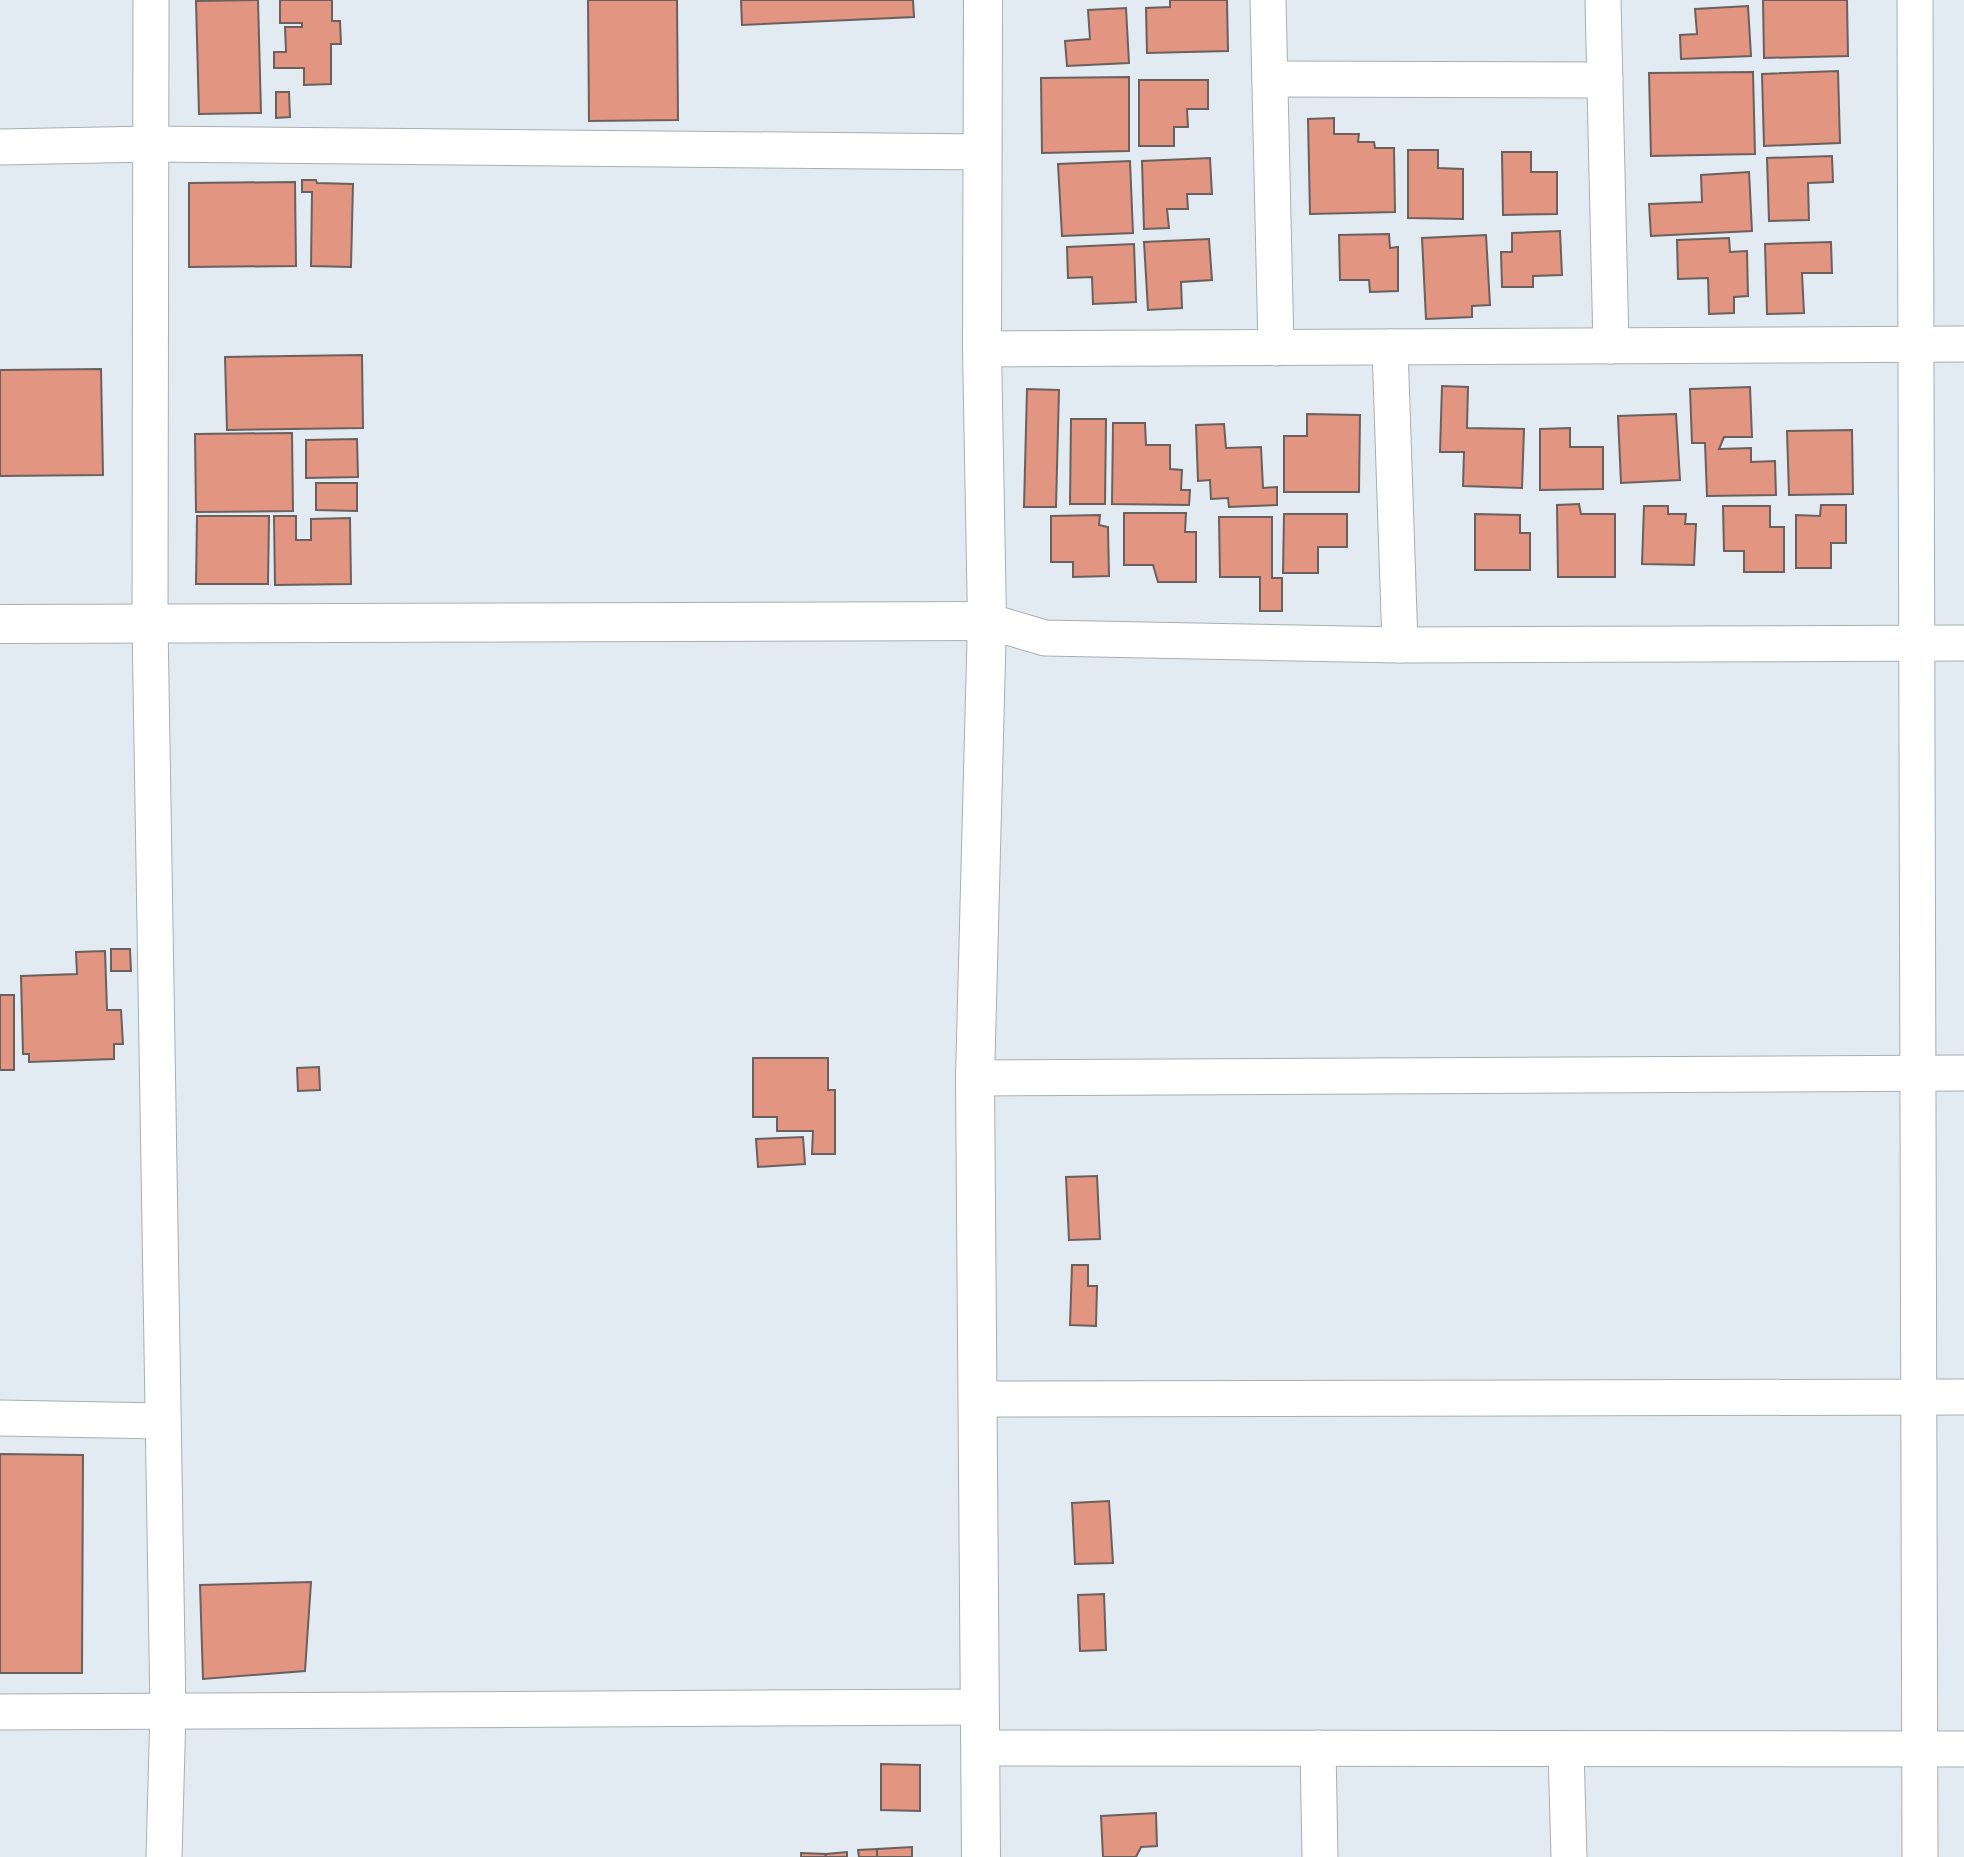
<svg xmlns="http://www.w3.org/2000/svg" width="1964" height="1857" font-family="Helvetica,sans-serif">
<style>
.building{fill:#e29581;stroke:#6a605d;stroke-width:2}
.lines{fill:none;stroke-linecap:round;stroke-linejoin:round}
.minor-casing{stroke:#a7afb6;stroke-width:37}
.tertiary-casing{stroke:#a7afb6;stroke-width:40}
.minor{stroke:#fff;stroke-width:35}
.tertiary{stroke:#fff;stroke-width:38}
</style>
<rect width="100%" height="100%" fill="#e2ebf2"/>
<g class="building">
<path d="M258,0L261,113L199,114L196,1Z"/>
<path d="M280,0H332V21H340L341,44H331V84L304,85V68H274V52H286L285,27H302V23H280Z"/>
<path d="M588,0H677L678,120L589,121Z"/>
<path d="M741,0H913L914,17L742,25Z"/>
<path d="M1170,0H1227L1228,51L1147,53L1146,8L1170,7Z"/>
<path d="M1763,0H1847L1848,56L1764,58Z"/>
<path d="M1748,6L1751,56L1681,59L1680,35L1697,34L1695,9Z"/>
<path d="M1126,8L1129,63L1067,66L1065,41L1090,39L1088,10Z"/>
<path d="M1838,71L1840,143L1764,146L1762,74Z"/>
<path d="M1753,72L1755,154L1651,156L1649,73Z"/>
<path d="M1129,77V151L1042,153L1041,78Z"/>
<path d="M1139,80H1208V109H1187L1188,127H1174V146H1139Z"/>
<path d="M276,92H289L290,117L276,118Z"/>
<path d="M1334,118V134H1359L1358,142H1374L1375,148H1394L1395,212L1310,214L1308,119Z"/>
<path d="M1408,150H1438V168L1463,169V219L1408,218Z"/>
<path d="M1502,152H1531V172H1557V214L1503,215Z"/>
<path d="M1832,156L1833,182L1808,183L1809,220L1769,221L1767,158Z"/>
<path d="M1210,158L1212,194H1187L1188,209H1167L1169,228L1144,229L1142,161Z"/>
<path d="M1130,161L1133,233L1062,236L1058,164Z"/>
<path d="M1749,172L1752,231L1651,236L1649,204L1702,202L1701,175Z"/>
<path d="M302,180H316L317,183L353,184L351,267L311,266L312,192H302Z"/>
<path d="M295,182L296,266L189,267V183Z"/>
<path d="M1560,231L1562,275L1533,276V287H1502L1501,252H1512V233Z"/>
<path d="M1389,234L1390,248L1398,247V291L1370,292L1369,280H1340L1339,235Z"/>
<path d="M1486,235L1490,305L1472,306V317L1426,319L1422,238Z"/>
<path d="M1729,238L1730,252L1747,251L1748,296L1734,297V313L1709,314L1708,278L1678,279L1677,240Z"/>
<path d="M1209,239L1212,280L1181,282L1182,308L1148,310L1144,242Z"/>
<path d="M1831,242L1832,273H1802L1804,313L1767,314L1765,244Z"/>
<path d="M1134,244L1136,302L1093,304L1092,277L1068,278L1067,247Z"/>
<path d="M362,355L363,428L227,430L225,357Z"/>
<path d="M101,369L103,475L0,476V370Z"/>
<path d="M1442,386L1468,387L1467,428L1524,429L1522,488L1463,486L1464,452H1440Z"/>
<path d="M1750,387L1752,437H1724L1719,449L1751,448V462L1775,461L1776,495L1707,496L1705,443H1692L1690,389Z"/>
<path d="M1027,389L1059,390L1056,507H1024Z"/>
<path d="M1307,414L1360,415L1359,492H1284V436H1307Z"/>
<path d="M1676,414L1680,480L1621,483L1618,416Z"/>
<path d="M1071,419H1106L1105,504H1070Z"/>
<path d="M1113,423H1145L1146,445H1170V469L1182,470L1181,490H1190L1189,505L1112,504Z"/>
<path d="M1224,424L1226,448L1261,447L1263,488L1277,487V505L1229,507L1228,498L1211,499L1210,480L1198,481L1196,425Z"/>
<path d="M1570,428V447H1603V489L1540,490V429Z"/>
<path d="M1852,430L1853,494L1789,495L1787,431Z"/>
<path d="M292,433L293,511L196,512L195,434Z"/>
<path d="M357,439L358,477L306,478V440Z"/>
<path d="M316,483H357V511L316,510Z"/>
<path d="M1579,504L1581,514H1615V577H1558L1557,505Z"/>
<path d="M1821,505H1846V543H1831V568H1796V515L1820,516Z"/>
<path d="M1644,506H1668V514H1686L1685,524H1696L1694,565L1642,564Z"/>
<path d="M1723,506H1770V527H1784V572H1744V551H1724Z"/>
<path d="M1124,513H1186L1185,532H1196V582H1158L1153,565H1124Z"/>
<path d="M1284,514H1347V547H1318V573H1283Z"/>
<path d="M1475,514L1520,515V533H1530V570H1475Z"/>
<path d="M1100,515L1099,525L1108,527L1109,576L1073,577V562H1051V516Z"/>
<path d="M197,516H269L268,584H196Z"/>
<path d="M274,516H296V540H311V519L350,518L351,584L275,585Z"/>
<path d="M1219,517H1272V578H1282V611H1260V577H1220Z"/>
<path d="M111,949H130L131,971H111Z"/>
<path d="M105,951L107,1010H121L123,1044H114V1059L29,1062V1054H23L21,976L77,974L76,952Z"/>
<rect x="0" y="995" width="14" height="75"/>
<path d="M753,1058H828V1090H835V1154H812L813,1131H777V1117H753Z"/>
<path d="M319,1067L320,1090L298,1091L297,1068Z"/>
<path d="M803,1137L805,1164L758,1167L756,1139Z"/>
<path d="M1097,1176L1100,1239L1069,1240L1066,1177Z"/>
<path d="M1072,1265H1088V1286H1097L1096,1326L1070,1325Z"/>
<path d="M0,1454L83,1455L82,1673H0Z"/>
<path d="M1109,1501L1113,1563L1075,1564L1072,1503Z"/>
<path d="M311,1582L305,1671L203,1679L200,1585Z"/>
<path d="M1104,1594L1106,1650L1080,1651L1078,1595Z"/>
<path d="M881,1764L920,1765V1811L881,1810Z"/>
<path d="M1156,1813L1157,1846L1141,1847L1136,1857H1103L1101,1816Z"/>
<path d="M912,1847V1857H877V1849Z"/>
<path d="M877,1849V1857H859L858,1850Z"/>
<path d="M847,1852V1857H826V1854Z"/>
<path d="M801,1853L826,1854L825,1857H801Z"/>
</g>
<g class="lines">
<defs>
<g id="minor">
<path d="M151,0L150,623L168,1711L164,1857"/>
<path d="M1268,0L1276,348"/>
<path d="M1603,0L1611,346"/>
<path d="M1915,0L1920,1857"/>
<path d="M1270,79L1605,80"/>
<path d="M0,147L151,144L983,152"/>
<path d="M1390,347L1400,645"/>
<path d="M982,349L1964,344"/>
<path d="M987,621L1045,638L1400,645L1964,643"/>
<path d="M975,1078L1964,1073"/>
<path d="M977,1399L1964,1397"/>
<path d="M0,1418L163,1421"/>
<path d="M0,1712L980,1707"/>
<path d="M981,1748L1964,1749"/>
<path d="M1318,1748L1320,1857"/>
<path d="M1566,1749L1569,1857"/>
</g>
<g id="tertiary">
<path d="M0,624L987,621"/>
<path d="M981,1857L975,1078L987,621L982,349L983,0"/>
</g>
</defs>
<use href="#minor" class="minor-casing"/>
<use href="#tertiary" class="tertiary-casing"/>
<use href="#minor" class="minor"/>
<use href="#tertiary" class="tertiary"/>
</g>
</svg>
